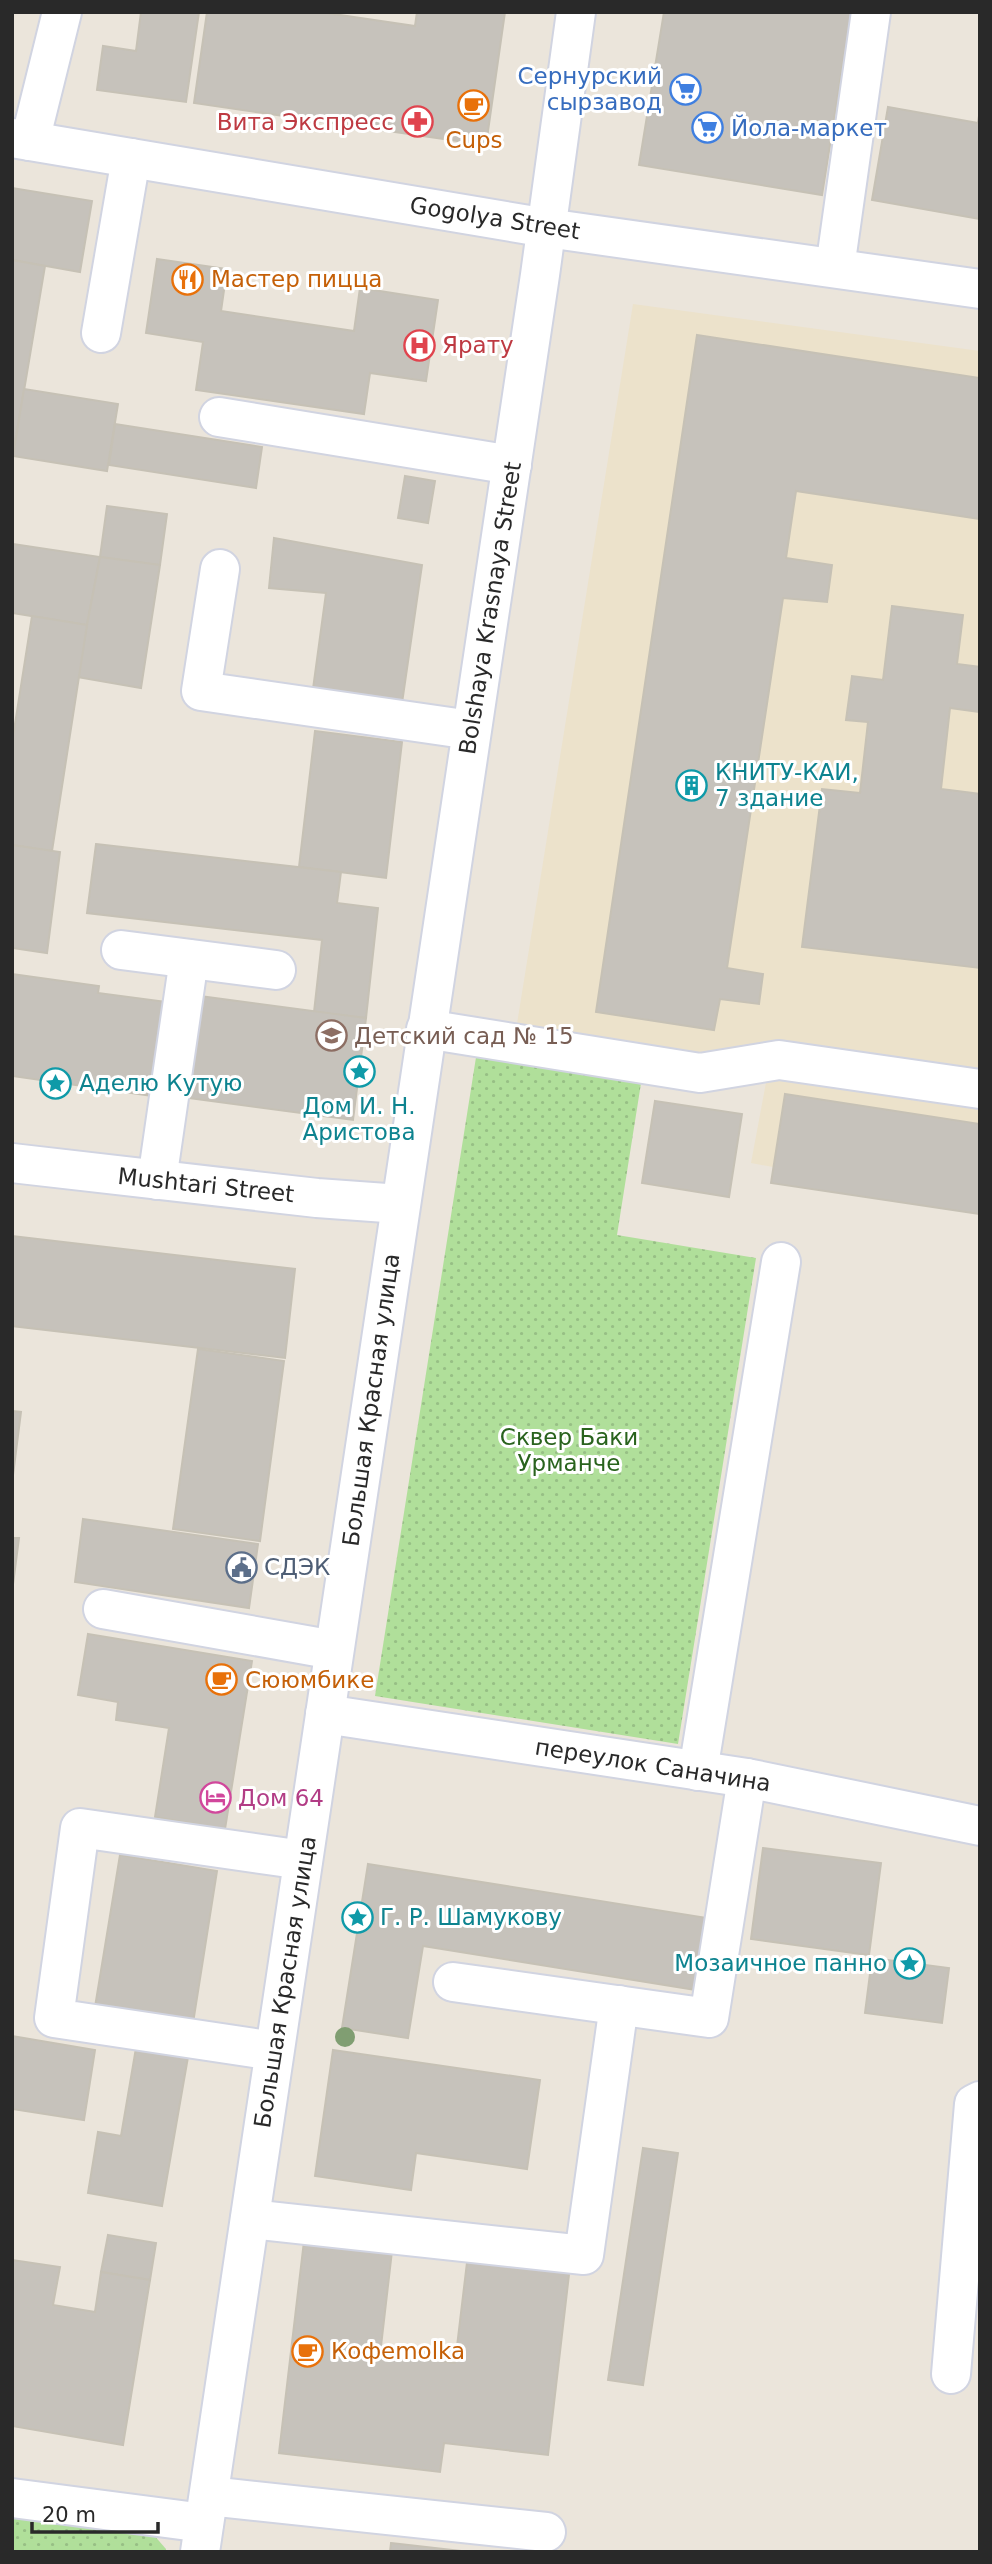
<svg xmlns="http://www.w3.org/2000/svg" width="992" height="2564" font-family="'DejaVu Sans',sans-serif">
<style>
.education{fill:#ece2cb}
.park{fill:url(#park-dots)}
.building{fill:#c6c2bb;stroke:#c6c1b5;stroke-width:2}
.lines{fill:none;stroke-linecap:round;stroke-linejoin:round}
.minor-casing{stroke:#d1d4e1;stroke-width:42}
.minor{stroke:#fff;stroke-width:38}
.tree{fill:#809e72}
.labels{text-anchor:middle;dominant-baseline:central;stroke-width:6;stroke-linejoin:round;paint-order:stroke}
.shop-label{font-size:23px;fill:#366cbe;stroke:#fff;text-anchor:end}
.health-label{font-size:23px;fill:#be3a42;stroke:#fff;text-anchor:end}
.food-label{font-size:23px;fill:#c56008;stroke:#fff;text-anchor:start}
.street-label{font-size:23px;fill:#292929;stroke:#fff}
.culture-label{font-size:23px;fill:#0d838f;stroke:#fff;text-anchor:start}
.education-label{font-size:23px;fill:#785e54;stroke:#fff;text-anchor:start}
.park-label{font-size:23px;fill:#29631d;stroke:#fff}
.service-label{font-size:23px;fill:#4e5e75;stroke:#fff;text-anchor:start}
.hotel-label{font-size:23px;fill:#b23c85;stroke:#fff;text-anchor:start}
</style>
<defs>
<pattern id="park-dots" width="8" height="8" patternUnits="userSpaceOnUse" patternTransform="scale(1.75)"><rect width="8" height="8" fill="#b0df9a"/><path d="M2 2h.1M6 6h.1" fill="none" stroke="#97bf85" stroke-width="1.8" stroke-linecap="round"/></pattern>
</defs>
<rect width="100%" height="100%" fill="#ebe5db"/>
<path class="education" d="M633,304L980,351V1205L751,1163L767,1077L516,1030Z"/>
<g class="park">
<path d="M477,1051L642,1077L617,1235L756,1258L678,1744L375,1696Z"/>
<path d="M12,2509L146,2526L166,2549V2552H12Z"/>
</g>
<g class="building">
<path d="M141,12H199L186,102L97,90L103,46L136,51Z"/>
<path d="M207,12H320L415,26L417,12H505L486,145L194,103Z"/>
<path d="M664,12H851L822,195L639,165Z"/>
<path d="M888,107L978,123L980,109V219L872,200Z"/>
<path d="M12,188L92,201L80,272L12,260Z"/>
<path d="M157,259L227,269L221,311L354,331L360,288L438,300L426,381L370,373L364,414L196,390L203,342L146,333Z"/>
<path d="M12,260L45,266L13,456H12Z"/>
<path d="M697,335L980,378V519L796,491L786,558L832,565L827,602L783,598L727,968L763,974L759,1004L720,999L714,1030L596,1012Z"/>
<path d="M24,389L118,404L107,471L13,456Z"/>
<path d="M115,424L262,447L256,488L109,465Z"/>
<path d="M405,476L435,481L428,523L398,518Z"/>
<path d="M107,506L167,514L160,565L100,557Z"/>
<path d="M274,538L422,565L402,703L313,689L326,593L269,588Z"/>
<path d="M13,544L100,557L87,625L12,613Z"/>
<path d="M100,557L160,565L141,688L77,677Z"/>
<path d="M892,606L963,615L957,664L980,667V712L950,708L941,789L980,794V968L802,947L822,789L860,793L868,722L846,720L852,676L883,680Z"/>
<path d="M32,616L87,625L52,851L12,845V743Z"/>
<path d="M315,731L402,742L386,878L299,867Z"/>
<path d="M96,844L341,872L337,903L378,908L366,1018L314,1012L322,940L87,913Z"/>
<path d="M12,845L60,852L47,953L12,948Z"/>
<path d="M12,974L99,986L98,993L167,1002L153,1096L12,1076Z"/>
<path d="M200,996L366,1018L353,1120L188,1098Z"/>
<path d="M785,1094L980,1124V1214L771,1183Z"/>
<path d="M655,1101L742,1114L729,1197L642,1183Z"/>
<path d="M12,1236L295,1269L285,1358L12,1326Z"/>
<path d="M198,1349L284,1361L260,1541L173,1529Z"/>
<path d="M12,1411L21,1412L12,1483Z"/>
<path d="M83,1519L258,1544L249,1608L75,1582Z"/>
<path d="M12,1538H19L12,1592Z"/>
<path d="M88,1634L252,1661L225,1829L155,1817L169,1728L116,1720L118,1702L78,1695Z"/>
<path d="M763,1848L881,1863L869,1955L751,1939Z"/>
<path d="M120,1855L217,1871L193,2023L95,2007Z"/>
<path d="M368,1864L707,1918L696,1990L423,1946L408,2038L342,2028Z"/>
<path d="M872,1958L949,1968L942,2023L865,2013Z"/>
<path d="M12,2036L95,2050L84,2120L12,2109Z"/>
<path d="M136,2048L188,2057L162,2206L88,2193L98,2132L121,2136Z"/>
<path d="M333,2050L540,2080L527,2169L416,2153L411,2190L315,2176Z"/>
<path d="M643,2148L678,2153L643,2385L608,2380Z"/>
<path d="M108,2235L156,2243L150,2280L101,2272Z"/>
<path d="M304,2241L392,2251L380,2355L455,2363L468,2254L570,2266L548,2455L444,2443L440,2472L279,2453Z"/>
<path d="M12,2260L60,2267L53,2305L95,2312L101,2272L150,2280L123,2445L12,2426Z"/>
<path d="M391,2543L470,2552H390Z"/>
</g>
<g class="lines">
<defs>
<g id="minor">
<path d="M12,138L547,228L980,289"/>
<path d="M30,141L62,12"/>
<path d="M835,268L871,12"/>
<path d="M101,333L131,158"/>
<path d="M219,417L512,465"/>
<path d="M220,569L201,691L471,730"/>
<path d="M121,950L276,970"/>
<path d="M426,1029L700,1073L779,1060L980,1089"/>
<path d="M12,1163L317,1198L400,1204"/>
<path d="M157,1180L189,959"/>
<path d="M103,1609L334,1650"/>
<path d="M325,1714L747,1778L980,1826"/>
<path d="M698,1771L781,1262"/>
<path d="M453,1982L709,2018L747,1778"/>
<path d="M274,2051L54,2018L80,1828L303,1860"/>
<path d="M250,2219L584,2255L619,2005"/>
<path d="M951,2374L974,2104L980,2101"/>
<path d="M209,2496L546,2532"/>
<path d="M12,2498L204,2523"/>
<path d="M200,2552L540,275L576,12"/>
</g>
</defs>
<use href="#minor" class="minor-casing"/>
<use href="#minor" class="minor"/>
</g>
<circle class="tree" cx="345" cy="2037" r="10"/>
<defs>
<symbol id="supermarket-ring" viewBox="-11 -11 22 22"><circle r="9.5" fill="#fff" stroke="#3f7fe0" stroke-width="1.5"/><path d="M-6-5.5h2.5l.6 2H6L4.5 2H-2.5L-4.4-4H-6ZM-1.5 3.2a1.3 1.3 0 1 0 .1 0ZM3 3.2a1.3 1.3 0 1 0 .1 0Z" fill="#3f7fe0"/></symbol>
<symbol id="cafe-ring" viewBox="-11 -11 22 22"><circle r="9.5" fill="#fff" stroke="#e8710a" stroke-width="1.5"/><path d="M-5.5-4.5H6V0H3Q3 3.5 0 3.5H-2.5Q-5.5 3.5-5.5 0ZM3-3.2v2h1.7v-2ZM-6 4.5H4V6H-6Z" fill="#e8710a"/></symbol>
<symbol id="pharmacy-ring" viewBox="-11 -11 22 22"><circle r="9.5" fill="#fff" stroke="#e0444e" stroke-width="1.5"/><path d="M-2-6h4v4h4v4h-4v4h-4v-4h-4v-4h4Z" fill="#e0444e"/></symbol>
<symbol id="restaurant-ring" viewBox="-11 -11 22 22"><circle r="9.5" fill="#fff" stroke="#e8710a" stroke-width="1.5"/><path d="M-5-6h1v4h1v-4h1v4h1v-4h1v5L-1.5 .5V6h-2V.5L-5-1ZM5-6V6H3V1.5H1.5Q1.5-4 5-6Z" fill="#e8710a"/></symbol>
<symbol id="hospital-ring" viewBox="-11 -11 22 22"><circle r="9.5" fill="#fff" stroke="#e0444e" stroke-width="1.5"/><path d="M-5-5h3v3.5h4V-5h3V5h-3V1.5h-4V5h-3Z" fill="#e0444e"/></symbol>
<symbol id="building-ring" viewBox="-11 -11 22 22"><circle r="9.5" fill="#fff" stroke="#0f9aa8" stroke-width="1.5"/><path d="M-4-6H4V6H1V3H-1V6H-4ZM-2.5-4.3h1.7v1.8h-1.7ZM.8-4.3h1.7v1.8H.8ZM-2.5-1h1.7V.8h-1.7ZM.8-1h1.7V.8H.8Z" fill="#0f9aa8"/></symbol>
<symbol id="school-ring" viewBox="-11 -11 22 22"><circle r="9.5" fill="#fff" stroke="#8d6e63" stroke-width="1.5"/><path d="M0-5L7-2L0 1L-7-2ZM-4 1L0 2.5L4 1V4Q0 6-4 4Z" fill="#8d6e63"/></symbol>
<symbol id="sight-ring" viewBox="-11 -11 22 22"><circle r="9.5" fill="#fff" stroke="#0f9aa8" stroke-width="1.5"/><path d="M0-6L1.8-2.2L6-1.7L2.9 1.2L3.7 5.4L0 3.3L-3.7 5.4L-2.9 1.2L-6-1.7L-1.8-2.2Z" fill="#0f9aa8"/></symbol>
<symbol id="civic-ring" viewBox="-11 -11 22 22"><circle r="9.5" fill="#fff" stroke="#5c6f8a" stroke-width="1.5"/><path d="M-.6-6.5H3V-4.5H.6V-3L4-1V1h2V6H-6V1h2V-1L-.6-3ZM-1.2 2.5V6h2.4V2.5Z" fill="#5c6f8a"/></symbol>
<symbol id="hotel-ring" viewBox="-11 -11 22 22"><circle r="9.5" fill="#fff" stroke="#d1479c" stroke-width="1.5"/><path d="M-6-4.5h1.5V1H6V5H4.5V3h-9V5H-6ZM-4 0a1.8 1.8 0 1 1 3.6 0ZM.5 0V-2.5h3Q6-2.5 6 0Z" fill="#d1479c"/></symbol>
</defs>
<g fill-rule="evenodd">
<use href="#supermarket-ring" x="668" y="72" width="35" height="35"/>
<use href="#cafe-ring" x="456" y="88" width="35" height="35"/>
<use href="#pharmacy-ring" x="400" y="104" width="35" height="35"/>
<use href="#supermarket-ring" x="690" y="110" width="35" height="35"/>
<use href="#restaurant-ring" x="170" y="262" width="35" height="35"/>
<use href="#hospital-ring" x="402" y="328" width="35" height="35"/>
<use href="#building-ring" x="674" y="768" width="35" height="35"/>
<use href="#school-ring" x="314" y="1018" width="35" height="35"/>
<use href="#sight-ring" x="342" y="1054" width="35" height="35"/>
<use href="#sight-ring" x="38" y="1066" width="35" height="35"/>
<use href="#civic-ring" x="224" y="1550" width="35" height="35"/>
<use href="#cafe-ring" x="204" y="1662" width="35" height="35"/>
<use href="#hotel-ring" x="198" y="1780" width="35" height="35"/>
<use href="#sight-ring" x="340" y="1900" width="35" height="35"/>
<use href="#sight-ring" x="892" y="1946" width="35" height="35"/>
<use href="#cafe-ring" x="290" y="2334" width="35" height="35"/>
</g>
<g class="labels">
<g class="shop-label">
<text x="662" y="76">Сернурский<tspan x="662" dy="26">сырзавод</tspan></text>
<text x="731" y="128" text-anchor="start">Йола-маркет</text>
</g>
<g class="health-label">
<text x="394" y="122">Вита Экспресс</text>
<text x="442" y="345" text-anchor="start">Ярату</text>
</g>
<g class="food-label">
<text x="474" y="140" text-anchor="middle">Cups</text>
<text x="211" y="279">Мастер пицца</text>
<text x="245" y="1680">Сююмбике</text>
<text x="331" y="2351">Кофеmolka</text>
</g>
<g class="street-label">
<text transform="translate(495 218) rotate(9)">Gogolya Street</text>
<text transform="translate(490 608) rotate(-81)">Bolshaya Krasnaya Street</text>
<text transform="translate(206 1185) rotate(6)">Mushtari Street</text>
<text transform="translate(371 1400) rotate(-82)">Большая Красная улица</text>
<text transform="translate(653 1765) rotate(9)">переулок Саначина</text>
<text transform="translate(285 1982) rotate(-81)">Большая Красная улица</text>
</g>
<g class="culture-label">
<text x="715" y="772">КНИТУ-КАИ,<tspan x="715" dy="26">7 здание</tspan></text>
<text x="79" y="1083">Аделю Кутую</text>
<text x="359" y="1106" text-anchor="middle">Дом И. Н.<tspan x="359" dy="26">Аристова</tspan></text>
<text x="380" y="1917">Г. Р. Шамукову</text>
<text x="887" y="1963" text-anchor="end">Мозаичное панно</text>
</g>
<g class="education-label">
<text x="354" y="1036">Детский сад № 15</text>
</g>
<g class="park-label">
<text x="569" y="1437">Сквер Баки<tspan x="569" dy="26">Урманче</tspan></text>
</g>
<g class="service-label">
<text x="264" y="1567">СДЭК</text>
</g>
<g class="hotel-label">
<text x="238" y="1798">Дом 64</text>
</g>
</g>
<rect width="992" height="2564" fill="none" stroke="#292929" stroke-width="28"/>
<path d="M32 2522v10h126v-10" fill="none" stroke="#292929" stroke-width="3.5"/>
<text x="42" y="2522" font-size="21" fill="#292929" stroke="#ffffff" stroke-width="5" paint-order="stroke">20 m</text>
</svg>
